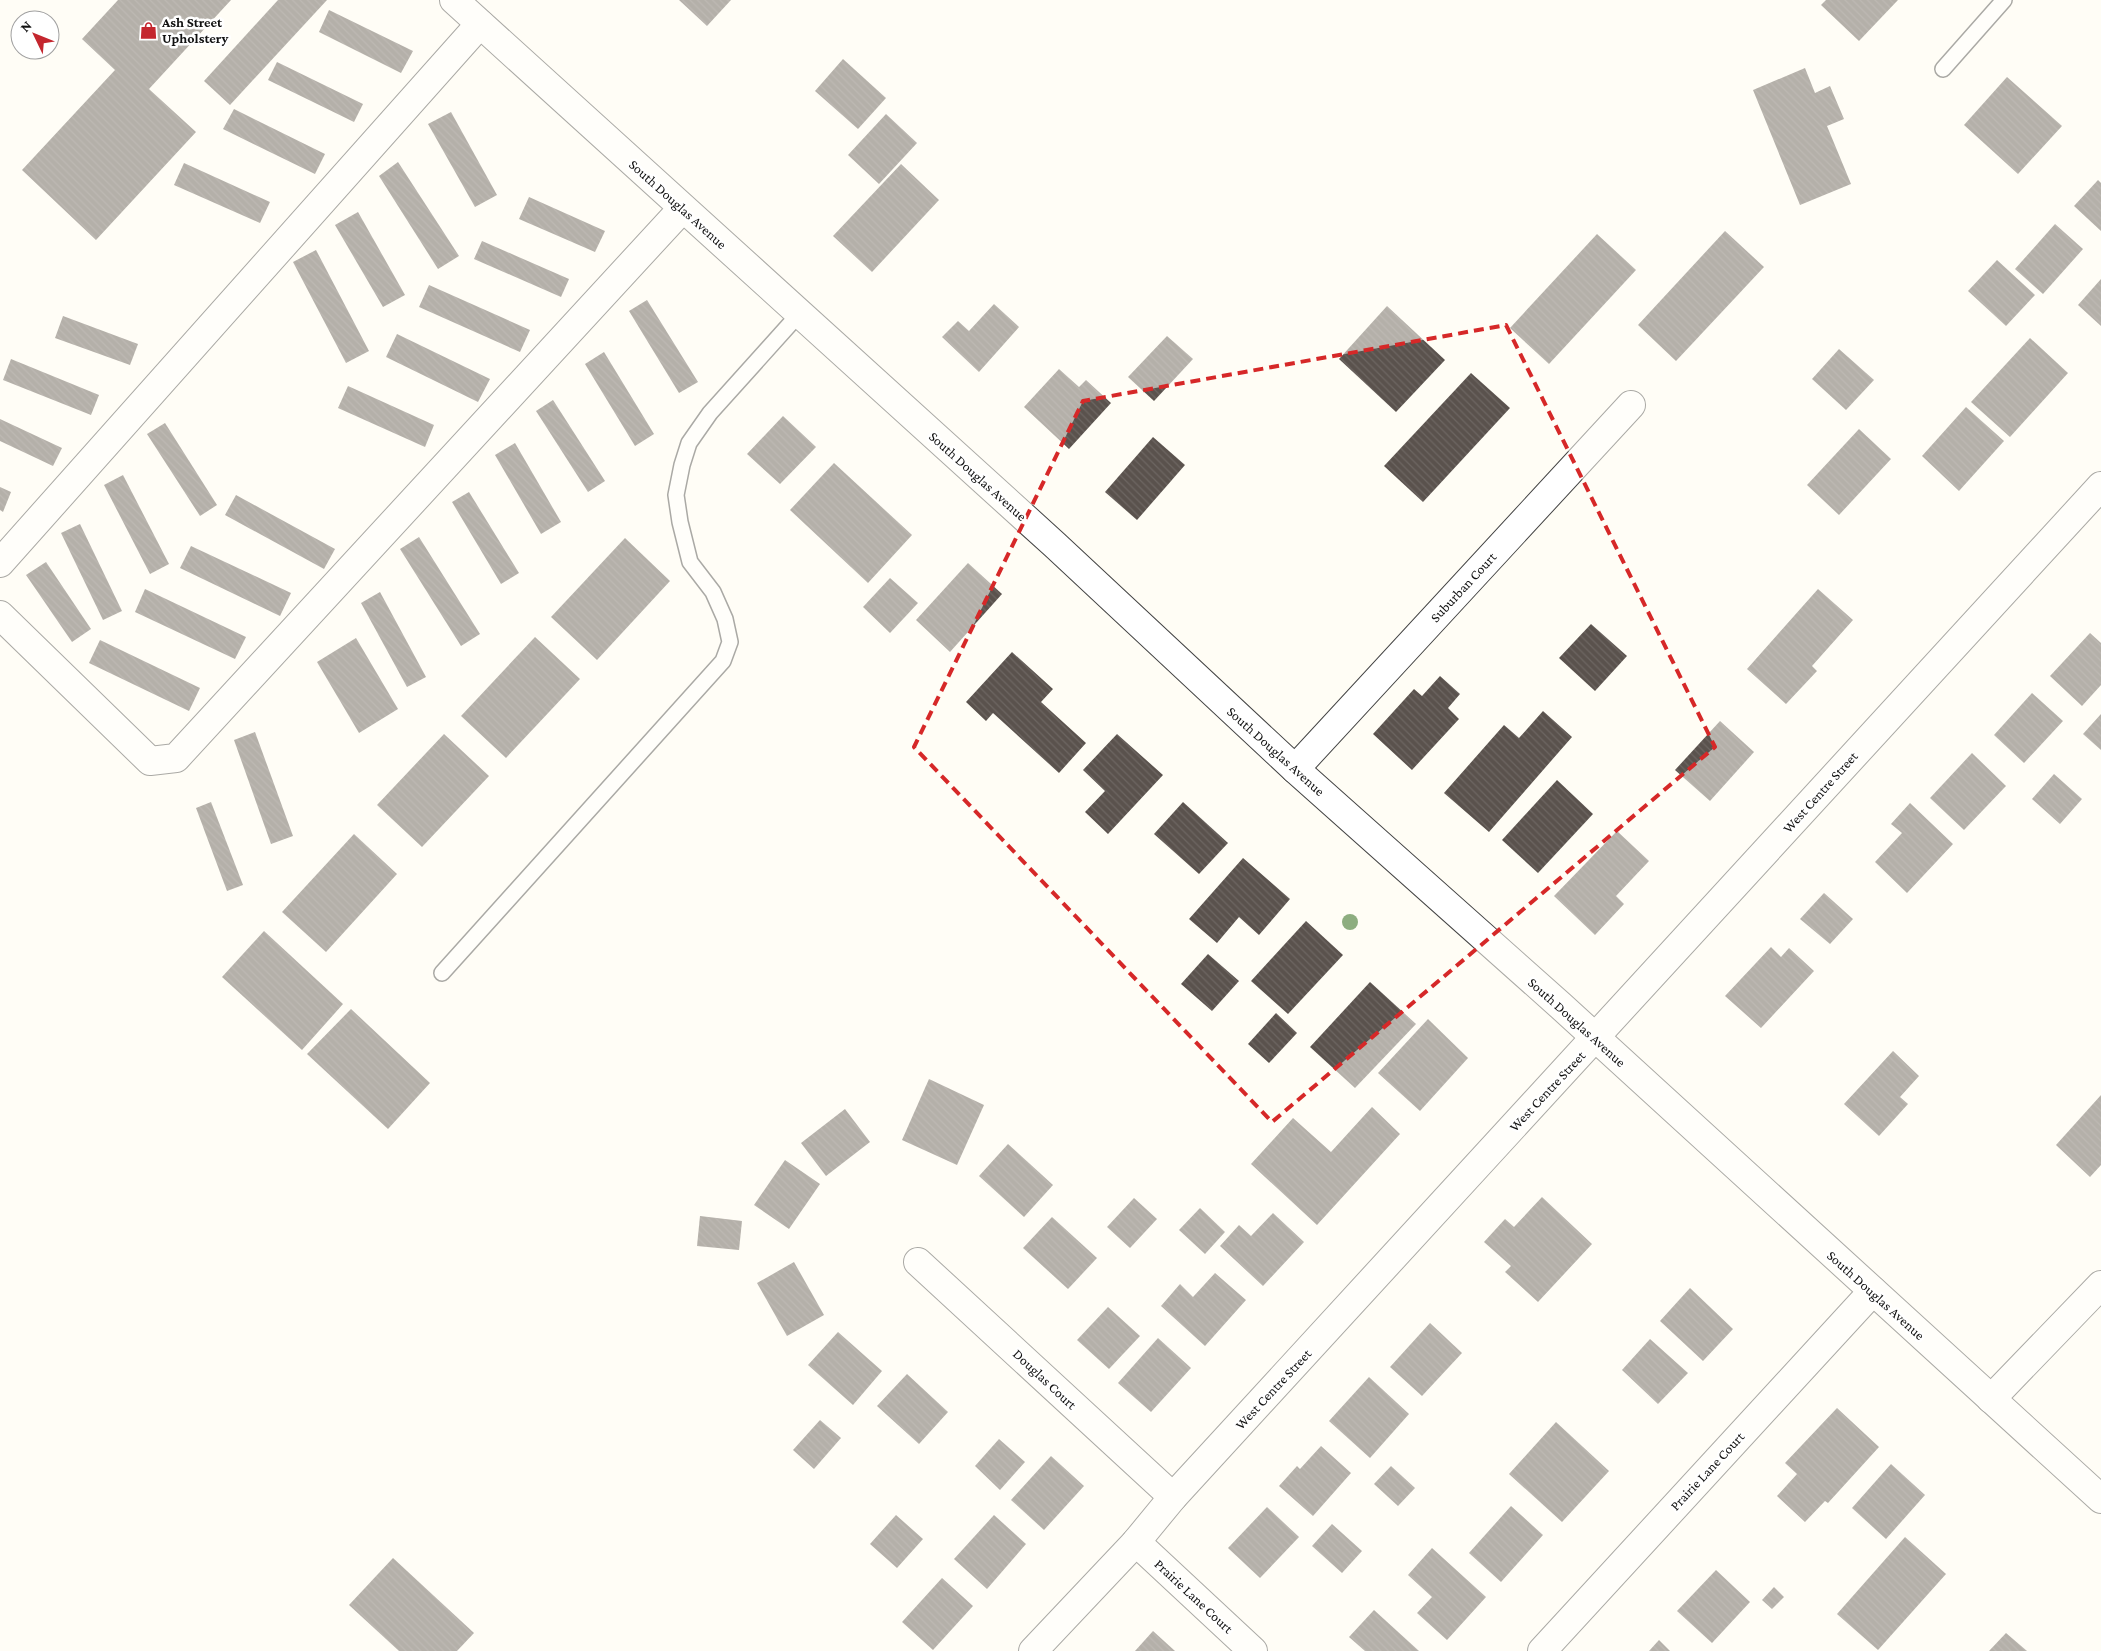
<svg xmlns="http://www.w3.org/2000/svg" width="2101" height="1651" font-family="'Crimson Pro',serif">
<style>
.building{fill:url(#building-back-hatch)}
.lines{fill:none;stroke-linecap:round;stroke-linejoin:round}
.service-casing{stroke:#444;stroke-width:18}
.minor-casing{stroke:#444;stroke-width:30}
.service{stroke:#fff;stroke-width:15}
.minor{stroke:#fff;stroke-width:28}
.tree{fill:#8dad7f}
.marked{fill:none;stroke:#d62828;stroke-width:4;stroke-dasharray:10 6;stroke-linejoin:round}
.labels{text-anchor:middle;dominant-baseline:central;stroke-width:5;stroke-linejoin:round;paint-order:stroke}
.poi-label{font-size:14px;font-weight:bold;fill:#111;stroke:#fff;text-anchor:start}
.street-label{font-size:14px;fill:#111;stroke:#fff}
</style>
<defs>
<pattern id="building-back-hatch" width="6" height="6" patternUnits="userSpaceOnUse" patternTransform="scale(1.25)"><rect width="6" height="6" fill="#5a524d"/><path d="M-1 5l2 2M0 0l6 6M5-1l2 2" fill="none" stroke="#6d6662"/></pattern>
</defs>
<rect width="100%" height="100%" fill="#fffdf5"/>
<g class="building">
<path d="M118,0H231L149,89L196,132L96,240L22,170L115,70L82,39Z"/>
<path d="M278,0H327L230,105L204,81Z"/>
<path d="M679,0H731L707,26Z"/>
<path d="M1826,0H1898L1859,41L1821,5Z"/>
<path d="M329,10L413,51L401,73L319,32Z"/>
<path d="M843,59L886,98L858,129L815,91Z"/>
<path d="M277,62L363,104L354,122L268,80Z"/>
<path d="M1805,68L1815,93L1830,86L1844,119L1827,126L1851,184L1800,205L1753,90Z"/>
<path d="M2007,77L2062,126L2018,174L1964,125Z"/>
<path d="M234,109L325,154L315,174L223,129Z"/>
<path d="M451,112L497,195L475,207L428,124Z"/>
<path d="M886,114L917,143L879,184L848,155Z"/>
<path d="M398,162L459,256L438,269L379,176Z"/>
<path d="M184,163L270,202L260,223L174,185Z"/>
<path d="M901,164L939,200L872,272L833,236Z"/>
<path d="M2098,180L2101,183V231L2074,206Z"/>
<path d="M529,197L605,231L595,252L519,219Z"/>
<path d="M358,212L405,295L383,307L335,225Z"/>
<path d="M2055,224L2083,249L2043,294L2015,269Z"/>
<path d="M1725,231L1764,267L1676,361L1638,325Z"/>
<path d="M1597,234L1636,270L1549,364L1510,328Z"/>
<path d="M482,241L569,279L561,297L474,259Z"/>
<path d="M316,250L369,351L346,363L293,262Z"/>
<path d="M1997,260L2035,295L2006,326L1968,291Z"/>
<path d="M2101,279V326L2078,305Z"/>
<path d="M429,285L530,330L520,352L419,307Z"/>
<path d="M647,300L698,382L679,393L629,311Z"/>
<path d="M994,304L1019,327L979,372L942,337L958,321L969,331Z"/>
<path d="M1387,306L1445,360L1396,412L1339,359Z"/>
<path d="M63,316L138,344L130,365L55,338Z"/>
<path d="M397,334L490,379L478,402L386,357Z"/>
<path d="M1167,336L1193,359L1154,401L1128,377Z"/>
<path d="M2030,338L2068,373L2010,437L1971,402Z"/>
<path d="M1839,349L1874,380L1846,410L1812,379Z"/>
<path d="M604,352L654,434L635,446L585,364Z"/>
<path d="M11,359L99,395L91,415L3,380Z"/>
<path d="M1059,369L1079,387L1086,380L1111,403L1069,449L1024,407Z"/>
<path d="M1471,373L1510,408L1423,502L1384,466Z"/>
<path d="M348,386L434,425L425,447L338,408Z"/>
<path d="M553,400L605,481L588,492L536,411Z"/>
<path d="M1966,407L2004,441L1959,491L1922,456Z"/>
<path d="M783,416L816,447L780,484L747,454Z"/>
<path d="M0,419L62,448L53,466L0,441Z"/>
<path d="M165,423L217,505L200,516L147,434Z"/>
<path d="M1859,429L1891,459L1839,515L1807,485Z"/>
<path d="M1153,437L1185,465L1137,520L1105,492Z"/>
<path d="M515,443L561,522L541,534L495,455Z"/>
<path d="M834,463L912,535L868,583L790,510Z"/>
<path d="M123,475L169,564L150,574L104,485Z"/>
<path d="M0,487L11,492L3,512L0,510Z"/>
<path d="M469,492L519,573L501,584L452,502Z"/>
<path d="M236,495L335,549L324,569L225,515Z"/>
<path d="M80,524L122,611L103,620L61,533Z"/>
<path d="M419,537L480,634L461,646L400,549Z"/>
<path d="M625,538L670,581L597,660L551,617Z"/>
<path d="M191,546L291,593L280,616L180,568Z"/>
<path d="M46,562L91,629L72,642L26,575Z"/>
<path d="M968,563L1002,594L950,652L916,620Z"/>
<path d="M890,578L918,603L890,633L863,607Z"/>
<path d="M145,589L246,637L235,659L135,612Z"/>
<path d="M1818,589L1853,620L1812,666L1817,671L1786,704L1747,669Z"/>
<path d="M380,592L426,677L407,687L361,603Z"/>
<path d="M1591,624L1627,656L1595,691L1559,658Z"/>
<path d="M2090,633L2101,643V685L2082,706L2050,676Z"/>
<path d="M535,637L580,679L506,758L461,716Z"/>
<path d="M356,638L398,709L359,733L317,662Z"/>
<path d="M100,640L200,688L189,711L89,663Z"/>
<path d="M1012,652L1053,689L1041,702L1086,743L1059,773L993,713L986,721L966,702Z"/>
<path d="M1440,676L1460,694L1448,708L1459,719L1412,770L1373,734L1414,689L1422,696Z"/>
<path d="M2032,693L2063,721L2024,763L1994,735Z"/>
<path d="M1543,711L1572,737L1489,832L1444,793L1504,725L1519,738Z"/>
<path d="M2101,714V750L2083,734Z"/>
<path d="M1720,721L1754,752L1710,801L1675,770Z"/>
<path d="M255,732L293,836L271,844L234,740Z"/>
<path d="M444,734L489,776L422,847L377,805Z"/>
<path d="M1117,734L1163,775L1108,834L1085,812L1105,791L1083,770Z"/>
<path d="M1972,753L2006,786L1964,830L1930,798Z"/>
<path d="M2054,774L2082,799L2060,824L2032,799Z"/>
<path d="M1557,780L1593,814L1538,873L1502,840Z"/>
<path d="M211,802L243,885L227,891L196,808Z"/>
<path d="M1183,802L1228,843L1199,874L1154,834Z"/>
<path d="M1910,803L1953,844L1907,893L1875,862L1902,833L1891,824Z"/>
<path d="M1617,831L1649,861L1616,896L1624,904L1595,935L1554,896Z"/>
<path d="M354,834L397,874L326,952L282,912Z"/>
<path d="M1243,858L1290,899L1259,935L1239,917L1217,943L1189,919Z"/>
<path d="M1824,893L1853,919L1830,944L1800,919Z"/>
<path d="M1306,921L1343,955L1288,1014L1251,981Z"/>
<path d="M264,931L343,1004L302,1050L222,977Z"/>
<path d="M1771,947L1781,957L1789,948L1814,971L1761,1028L1725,996Z"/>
<path d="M1208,954L1239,981L1212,1011L1181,984Z"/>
<path d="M1370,982L1416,1024L1355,1088L1310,1047Z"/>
<path d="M351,1009L430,1083L388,1129L307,1054Z"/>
<path d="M1276,1013L1297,1033L1269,1063L1248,1044Z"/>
<path d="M1428,1019L1468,1058L1420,1111L1378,1073Z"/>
<path d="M1893,1051L1919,1076L1900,1097L1908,1104L1879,1136L1844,1104Z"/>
<path d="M929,1079L984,1105L957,1165L902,1140Z"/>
<path d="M2101,1095V1165L2090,1177L2056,1145Z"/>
<path d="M1372,1107L1400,1134L1317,1225L1251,1164L1293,1118L1331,1152Z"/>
<path d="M845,1109L870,1142L826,1176L801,1143Z"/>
<path d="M1008,1144L1053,1185L1024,1217L979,1176Z"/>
<path d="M785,1160L820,1184L789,1229L754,1205Z"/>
<path d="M1542,1197L1592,1244L1538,1302L1505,1272L1511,1266L1484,1242L1505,1219L1514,1227Z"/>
<path d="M1134,1198L1157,1219L1130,1248L1107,1227Z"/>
<path d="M1200,1208L1225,1232L1205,1254L1179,1230Z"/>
<path d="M1273,1213L1304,1242L1263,1286L1220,1246L1239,1225L1251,1236Z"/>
<path d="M700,1216L742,1221L739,1250L697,1246Z"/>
<path d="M1052,1217L1097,1258L1068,1289L1023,1248Z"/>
<path d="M794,1262L824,1315L787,1336L757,1283Z"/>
<path d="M1215,1273L1246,1300L1205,1346L1161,1306L1180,1284L1193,1297Z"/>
<path d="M1690,1288L1733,1329L1703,1361L1660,1321Z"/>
<path d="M1108,1307L1140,1336L1109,1369L1077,1340Z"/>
<path d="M1430,1323L1462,1353L1422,1396L1390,1367Z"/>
<path d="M838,1332L882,1371L853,1405L808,1365Z"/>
<path d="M1158,1338L1191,1368L1151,1412L1118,1383Z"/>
<path d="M1650,1339L1688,1373L1658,1404L1622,1370Z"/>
<path d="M907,1374L948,1412L919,1444L877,1406Z"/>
<path d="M1369,1377L1409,1414L1370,1458L1329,1421Z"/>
<path d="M1837,1408L1879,1447L1828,1503L1825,1501L1805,1522L1777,1496L1797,1474L1785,1463Z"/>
<path d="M820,1420L841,1438L814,1469L793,1450Z"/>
<path d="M1556,1422L1609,1471L1562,1522L1509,1474Z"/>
<path d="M999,1439L1025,1462L1000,1490L975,1466Z"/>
<path d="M1321,1446L1351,1473L1313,1516L1279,1486L1297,1466L1300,1469Z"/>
<path d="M1051,1456L1084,1486L1044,1530L1011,1500Z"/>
<path d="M1891,1464L1925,1495L1886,1539L1852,1508Z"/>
<path d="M1391,1466L1415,1488L1398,1506L1374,1484Z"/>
<path d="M1511,1506L1543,1535L1501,1582L1469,1553Z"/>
<path d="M1267,1507L1299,1537L1260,1578L1228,1548Z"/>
<path d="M896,1515L923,1539L897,1568L870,1544Z"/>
<path d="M994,1515L1026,1544L987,1589L954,1559Z"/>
<path d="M1332,1524L1362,1551L1342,1573L1312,1546Z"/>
<path d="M1905,1537L1946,1574L1878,1650L1837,1614Z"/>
<path d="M1432,1548L1486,1597L1447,1640L1417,1613L1432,1597L1408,1575Z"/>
<path d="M393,1558L474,1633L457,1651H399L349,1605Z"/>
<path d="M1716,1570L1750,1602L1712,1643L1677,1611Z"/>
<path d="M942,1578L973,1606L933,1650L902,1622Z"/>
<path d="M1774,1587L1784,1597L1772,1609L1762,1600Z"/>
<path d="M1374,1610L1419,1651H1365L1349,1637Z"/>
<path d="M1153,1631L1175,1651H1135Z"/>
<path d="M2006,1633L2027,1651H1989Z"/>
<path d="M1659,1640L1670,1651H1649Z"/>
</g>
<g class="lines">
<defs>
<g id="service">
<path d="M1943,69L2004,0"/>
<path d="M442,973L723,661L730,642L725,619L713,592L690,562L680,522L676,495L682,465L689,443L710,413L799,314"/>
</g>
<g id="minor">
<path d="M454,0L1055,545L1295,769L1561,1006L2101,1499"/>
<path d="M0,563L480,24"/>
<path d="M0,615L150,761L176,758L682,209"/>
<path d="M1295,769L1631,405"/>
<path d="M918,1262L1173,1497"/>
<path d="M1991,1399L2101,1285"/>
<path d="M1136,1542L1253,1651"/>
<path d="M1033,1651L1136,1542L1173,1497L2101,486"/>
<path d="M1542,1651L1873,1291"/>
</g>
</defs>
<use href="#service" class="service-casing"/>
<use href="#minor" class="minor-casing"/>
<use href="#service" class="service"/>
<use href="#minor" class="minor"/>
</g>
<circle class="tree" cx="1350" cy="922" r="8"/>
<path d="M0 0H2101V1651H0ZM1506,325L1715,747L1272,1122L914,747L1083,401Z" fill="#fffdf5" fill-opacity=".55" fill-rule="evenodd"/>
<path class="marked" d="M1506,325L1715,747L1272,1122L914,747L1083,401Z"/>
<defs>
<symbol id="shop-bare" viewBox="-9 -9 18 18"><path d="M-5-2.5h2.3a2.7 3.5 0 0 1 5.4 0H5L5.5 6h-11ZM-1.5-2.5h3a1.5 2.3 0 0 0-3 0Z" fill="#c4262e" stroke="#fff" stroke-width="2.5" paint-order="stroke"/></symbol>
</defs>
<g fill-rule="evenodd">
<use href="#shop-bare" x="136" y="18" width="25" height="25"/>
</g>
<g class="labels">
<g class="poi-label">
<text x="162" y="22">Ash Street<tspan x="162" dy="16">Upholstery</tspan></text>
</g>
<g class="street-label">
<text transform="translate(678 204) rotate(42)">South Douglas Avenue</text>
<text transform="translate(978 476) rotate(42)">South Douglas Avenue</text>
<text transform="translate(1463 587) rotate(-47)">Suburban Court</text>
<text transform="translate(1276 751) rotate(42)">South Douglas Avenue</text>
<text transform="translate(1820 792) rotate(-48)">West Centre Street</text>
<text transform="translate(1577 1022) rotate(42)">South Douglas Avenue</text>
<text transform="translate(1547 1091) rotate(-47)">West Centre Street</text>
<text transform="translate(1876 1295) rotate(42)">South Douglas Avenue</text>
<text transform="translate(1045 1379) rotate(43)">Douglas Court</text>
<text transform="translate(1273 1389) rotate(-47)">West Centre Street</text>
<text transform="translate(1707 1471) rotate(-47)">Prairie Lane Court</text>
<text transform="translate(1194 1596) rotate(43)">Prairie Lane Court</text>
</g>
</g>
<g transform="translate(35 35) rotate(313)"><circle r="24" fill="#ffffff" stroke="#a0a0a0"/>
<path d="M0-4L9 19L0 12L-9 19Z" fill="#c4262e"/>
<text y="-8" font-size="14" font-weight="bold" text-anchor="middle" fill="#111111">N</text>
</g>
</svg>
